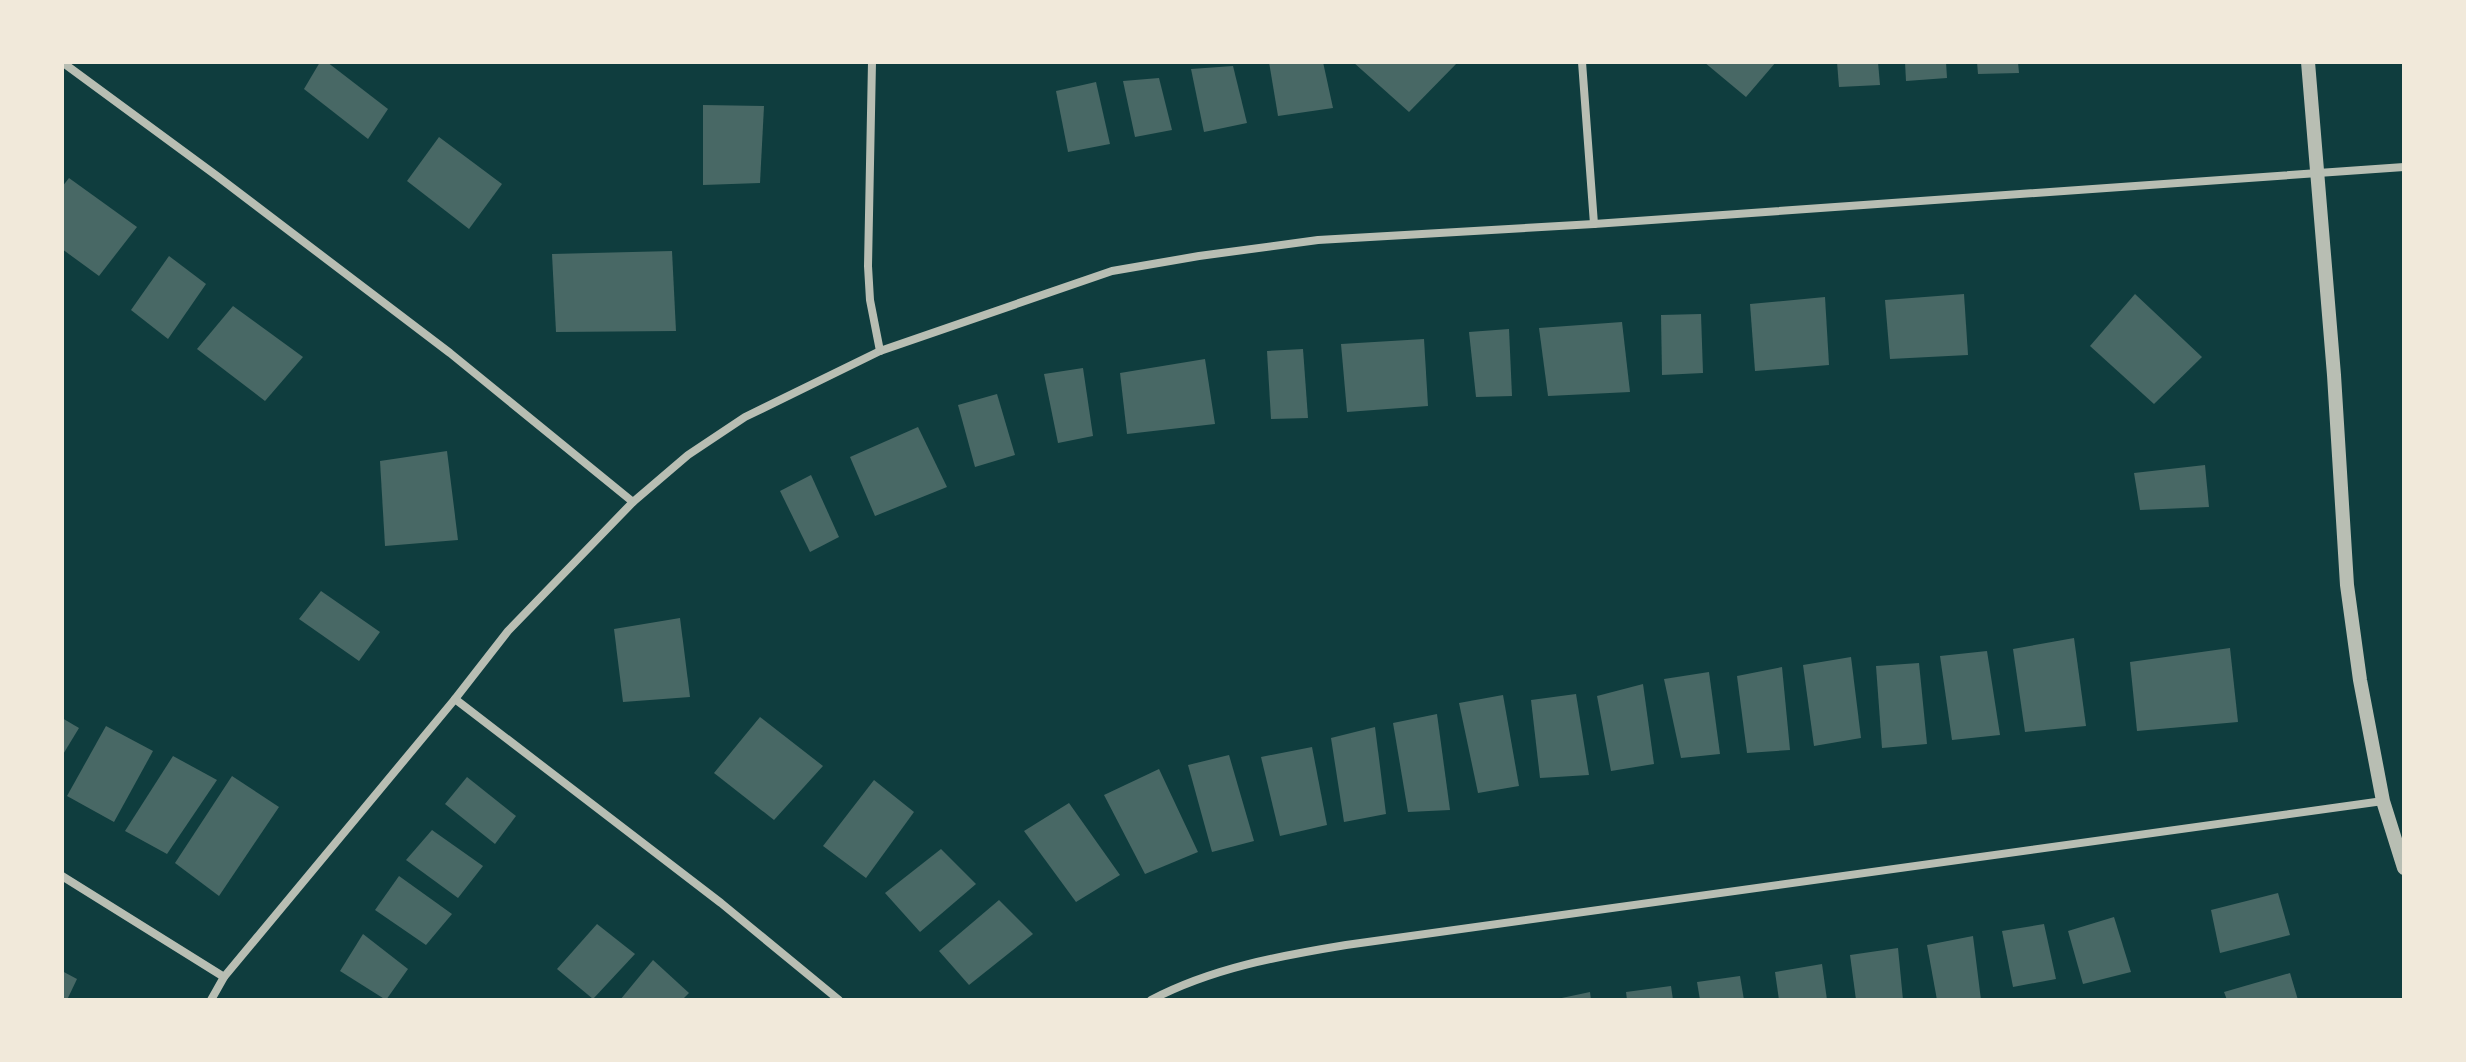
<svg xmlns="http://www.w3.org/2000/svg" width="2466" height="1062" font-family="Manrope,sans-serif">
<style>
.building{fill:#486865}
.lines{fill:none;stroke-linecap:round;stroke-linejoin:round}
.minor{stroke:#b8beb3;stroke-width:8}
.tertiary{stroke:#b8beb3;stroke-width:14}
</style>
<rect width="100%" height="100%" fill="#0f3d3e"/>
<g class="building">
<path d="M320,62H327L388,109L368,139L304,89Z"/>
<path d="M1269,62H1323L1333,108L1278,116Z"/>
<path d="M1353,62H1458L1409,112Z"/>
<path d="M1704,62H1776L1746,97Z"/>
<path d="M1837,62H1878L1880,85L1839,87Z"/>
<path d="M1905,62H1946L1947,78L1906,81Z"/>
<path d="M1977,62H2018L2019,73L1978,74Z"/>
<path d="M1233,66L1247,123L1204,132L1191,69Z"/>
<path d="M1159,78L1172,130L1135,137L1123,81Z"/>
<path d="M1096,82L1110,144L1068,152L1056,91Z"/>
<path d="M703,105L764,106L760,183L703,185Z"/>
<path d="M439,137L502,184L469,229L407,181Z"/>
<path d="M69,178L137,227L99,276L62,249V187Z"/>
<path d="M672,251L676,331L556,332L552,254Z"/>
<path d="M169,256L206,284L168,339L131,310Z"/>
<path d="M1964,294L1968,355L1890,359L1885,300Z"/>
<path d="M2135,294L2202,357L2154,404L2090,346Z"/>
<path d="M1825,297L1829,365L1755,371L1750,304Z"/>
<path d="M233,306L303,357L265,401L197,349Z"/>
<path d="M1701,314L1703,373L1662,375L1661,315Z"/>
<path d="M1622,322L1630,392L1548,396L1539,328Z"/>
<path d="M1509,329L1512,396L1476,397L1469,332Z"/>
<path d="M1424,339L1428,406L1347,412L1341,344Z"/>
<path d="M1303,349L1308,418L1271,419L1267,351Z"/>
<path d="M1205,359L1215,424L1127,434L1120,373Z"/>
<path d="M1083,368L1093,436L1058,443L1044,374Z"/>
<path d="M997,394L1015,455L975,467L958,405Z"/>
<path d="M918,427L947,487L875,516L850,457Z"/>
<path d="M447,451L458,540L385,546L380,461Z"/>
<path d="M2205,465L2209,507L2140,510L2134,473Z"/>
<path d="M811,475L839,537L810,552L780,491Z"/>
<path d="M321,591L380,632L359,661L299,619Z"/>
<path d="M680,618L690,697L623,702L614,629Z"/>
<path d="M2074,638L2086,726L2025,732L2013,649Z"/>
<path d="M2230,648L2238,722L2137,731L2130,662Z"/>
<path d="M1987,651L2000,735L1952,740L1940,656Z"/>
<path d="M1851,657L1861,738L1814,746L1803,665Z"/>
<path d="M1919,663L1927,744L1882,748L1876,666Z"/>
<path d="M1782,667L1790,750L1747,753L1737,676Z"/>
<path d="M1709,672L1720,754L1681,758L1664,679Z"/>
<path d="M1643,684L1654,764L1611,771L1597,696Z"/>
<path d="M1576,694L1589,775L1540,778L1531,700Z"/>
<path d="M1503,695L1519,786L1478,793L1459,703Z"/>
<path d="M1437,714L1450,810L1408,812L1393,723Z"/>
<path d="M760,717L823,766L774,820L714,773Z"/>
<path d="M62,718L79,728L62,756Z"/>
<path d="M106,726L153,751L114,822L67,796Z"/>
<path d="M1375,727L1386,814L1344,822L1331,738Z"/>
<path d="M1312,747L1327,825L1280,836L1261,757Z"/>
<path d="M1229,755L1254,841L1212,852L1188,765Z"/>
<path d="M173,756L217,780L167,854L125,831Z"/>
<path d="M1159,769L1198,852L1145,874L1104,795Z"/>
<path d="M232,776L279,807L219,896L175,863Z"/>
<path d="M467,777L516,816L495,844L445,804Z"/>
<path d="M874,780L914,812L866,878L823,846Z"/>
<path d="M1069,803L1120,875L1076,902L1024,831Z"/>
<path d="M432,830L483,866L458,898L406,860Z"/>
<path d="M941,849L976,884L920,932L885,893Z"/>
<path d="M399,876L452,914L426,945L375,910Z"/>
<path d="M2278,893L2290,935L2220,953L2211,910Z"/>
<path d="M999,900L1033,934L969,985L939,951Z"/>
<path d="M2114,917L2131,972L2083,984L2068,931Z"/>
<path d="M597,924L635,954L593,999L557,969Z"/>
<path d="M2044,924L2056,979L2013,987L2002,931Z"/>
<path d="M363,934L408,969L386,1000L340,971Z"/>
<path d="M1973,936L1981,1000H1937L1927,945Z"/>
<path d="M1898,948L1903,1000H1856L1850,955Z"/>
<path d="M653,960L689,993L682,1000H620Z"/>
<path d="M1822,964L1827,1000H1779L1775,972Z"/>
<path d="M62,971L77,979L67,1000H62Z"/>
<path d="M2290,973L2298,1000H2227L2224,992Z"/>
<path d="M1740,976L1744,1000H1700L1697,982Z"/>
<path d="M1671,986L1673,1000H1627L1626,992Z"/>
<path d="M1590,992L1591,1000H1557V999Z"/>
</g>
<g class="lines">
<g class="minor">
<path d="M62,62L217,176L450,353L633,502"/>
<path d="M872,62L868,266L870,300L880,351"/>
<path d="M1582,62L1594,224"/>
<path d="M455,699L721,903L839,1000"/>
<path d="M62,876L224,977"/>
<path d="M211,1000L224,977L455,699L508,631L633,502L688,455L745,417L880,351L1112,271L1199,256L1318,240L1594,224L2404,167"/>
<path d="M1151,1000C1212,968 1279,956 1346,945L2383,801"/>
</g>
<path class="tertiary" d="M2308,62L2334,375L2347,585L2360,680L2383,801L2404,868"/>
</g>
<rect width="2466" height="1062" fill="none" stroke="#f1e9da" stroke-width="128"/>
</svg>
